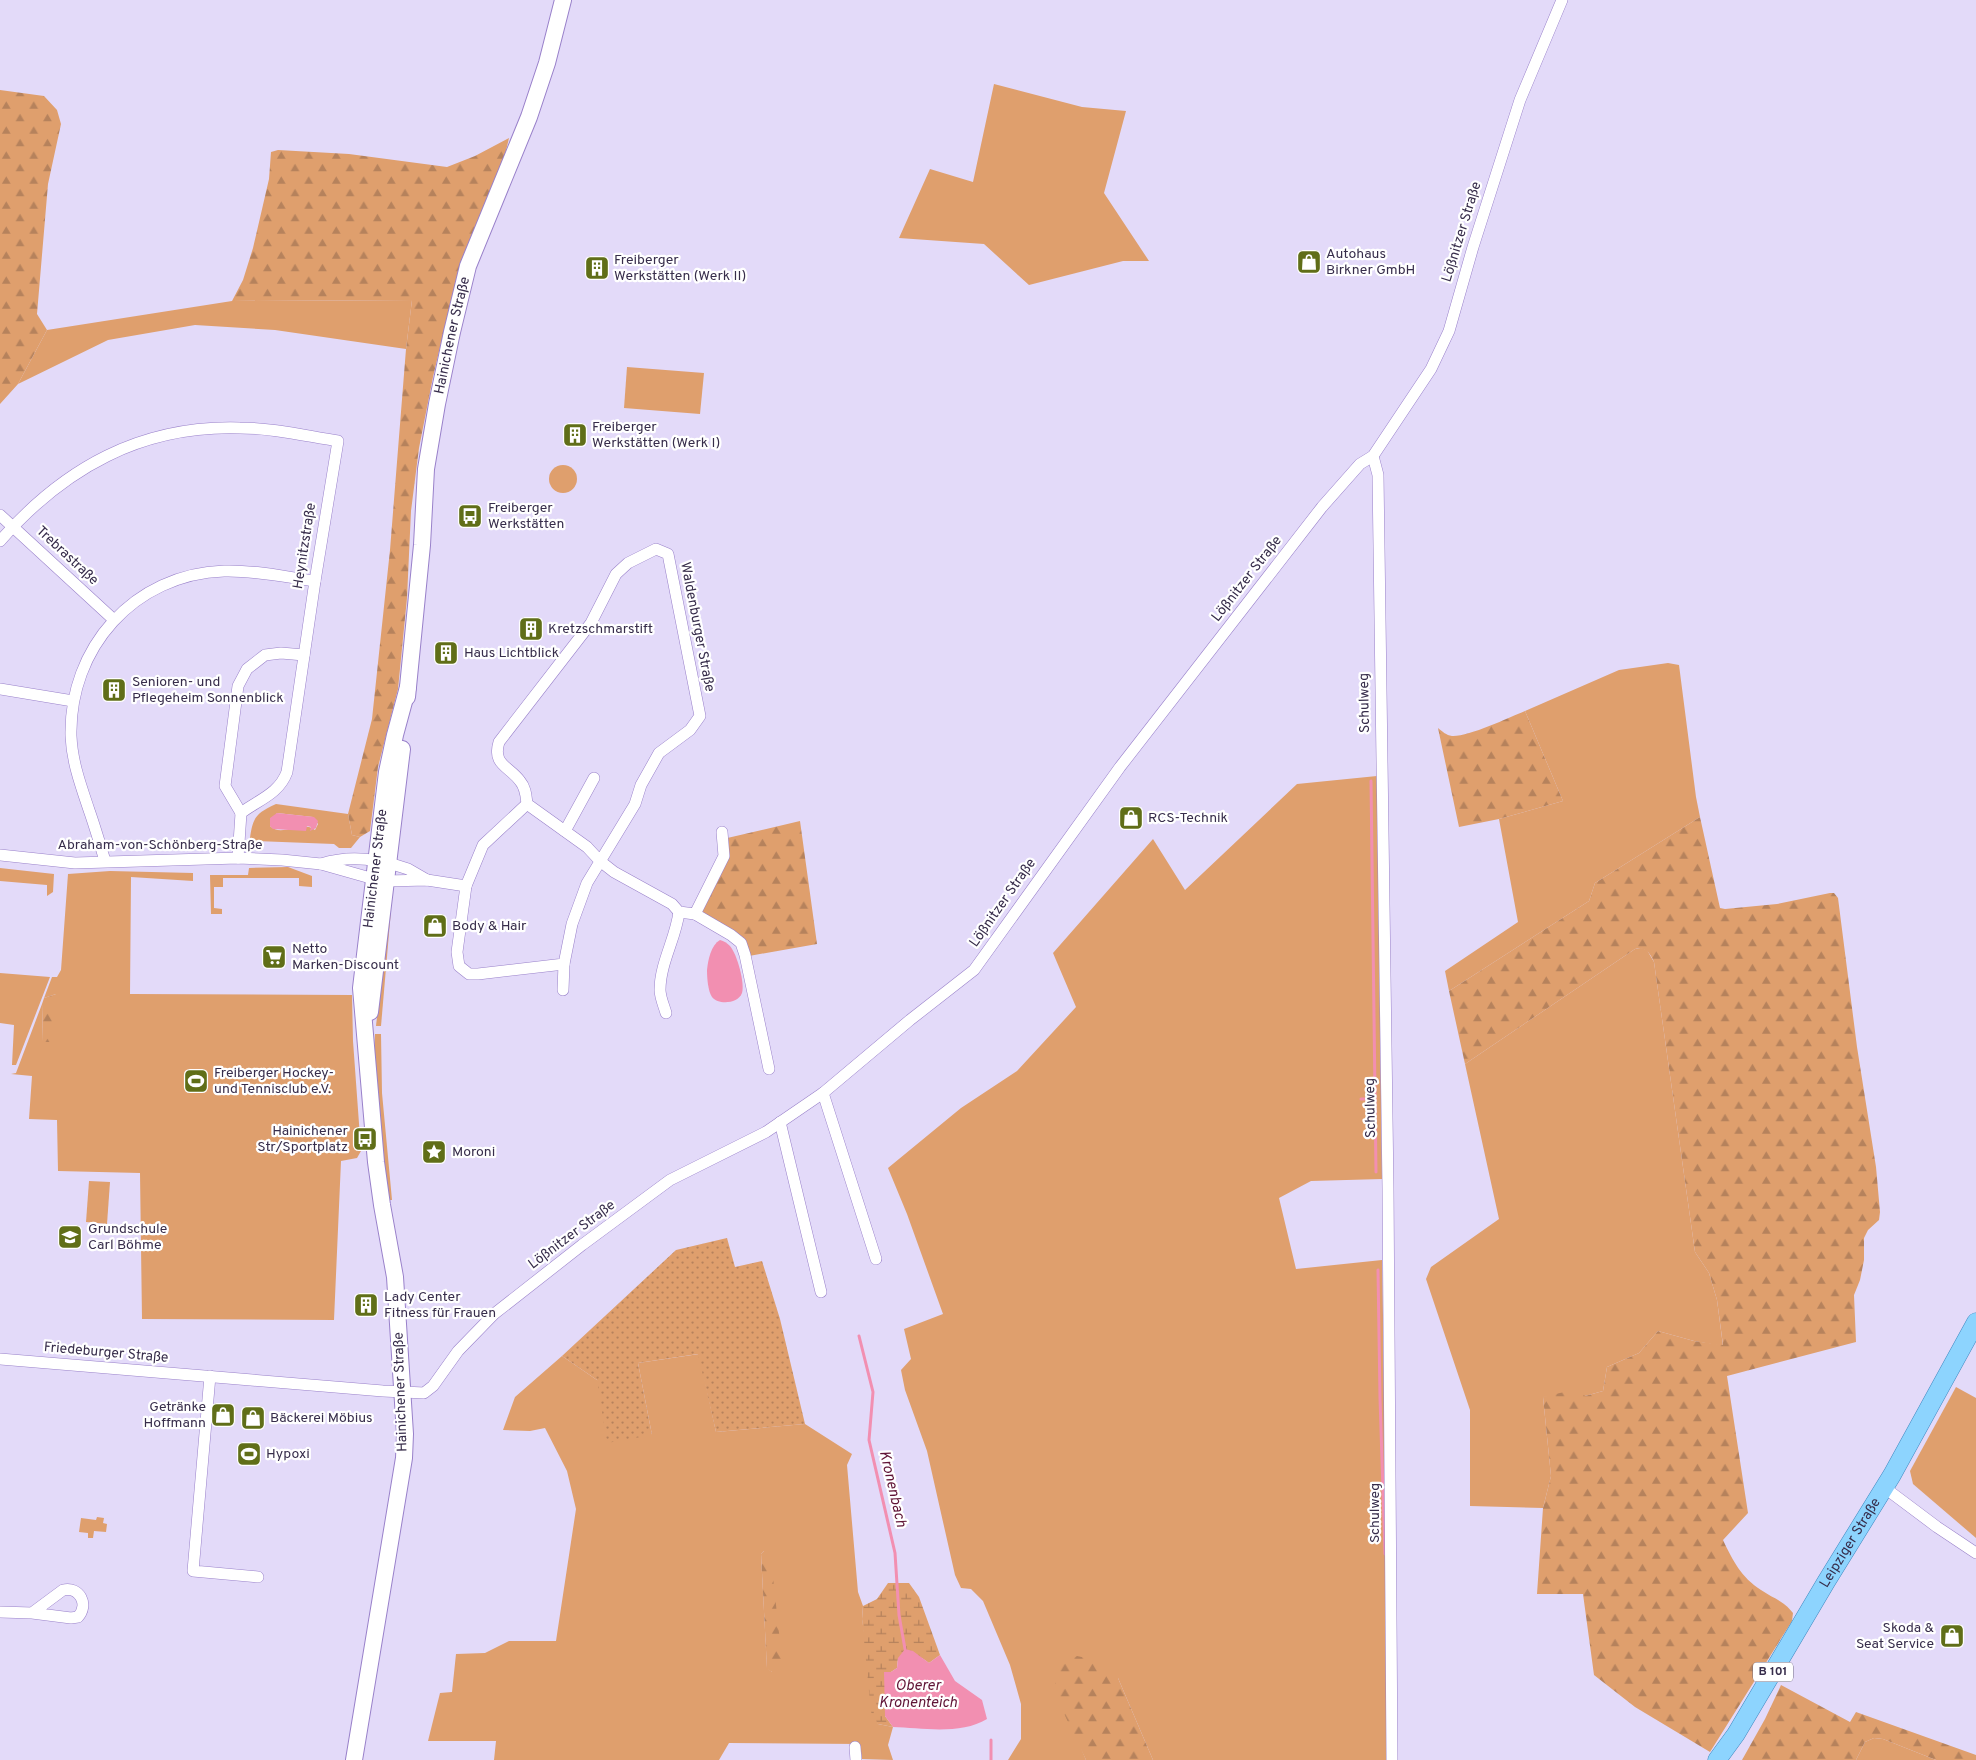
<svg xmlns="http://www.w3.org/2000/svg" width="1976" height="1760" font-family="Overpass,sans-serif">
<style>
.green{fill:#df9f6d;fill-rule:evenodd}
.forest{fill:url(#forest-firs)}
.wetland{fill:url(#wetland-marsh)}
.garden{fill:url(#garden-dots)}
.water{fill:#f28fb1}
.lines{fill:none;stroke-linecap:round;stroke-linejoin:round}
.stream{stroke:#f28fb1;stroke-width:3}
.minor-casing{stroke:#9981ca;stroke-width:12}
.secondary-casing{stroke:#9981ca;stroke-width:18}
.primary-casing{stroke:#3e87bf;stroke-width:19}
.minor{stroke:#fff;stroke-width:11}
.secondary{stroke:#fff;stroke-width:16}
.primary{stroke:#8dd4fe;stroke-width:18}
.labels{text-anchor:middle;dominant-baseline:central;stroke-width:4.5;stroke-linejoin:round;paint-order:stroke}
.shield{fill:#fff;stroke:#736c81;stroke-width:1}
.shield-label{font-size:12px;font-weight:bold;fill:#372d4b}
.street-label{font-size:14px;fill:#372d4b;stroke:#fff}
.poi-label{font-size:14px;fill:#372d4b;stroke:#fff;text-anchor:start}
.water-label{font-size:15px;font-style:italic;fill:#601436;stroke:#fff}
</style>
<defs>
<pattern id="forest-firs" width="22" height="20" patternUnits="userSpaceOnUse" patternTransform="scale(1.25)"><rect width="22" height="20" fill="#df9f6d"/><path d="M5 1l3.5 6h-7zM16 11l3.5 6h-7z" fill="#b6825c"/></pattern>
<pattern id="wetland-marsh" width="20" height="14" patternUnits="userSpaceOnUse" patternTransform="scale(1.25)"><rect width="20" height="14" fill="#df9f6d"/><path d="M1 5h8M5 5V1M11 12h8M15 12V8" fill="none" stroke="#b6825c"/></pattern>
<pattern id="garden-dots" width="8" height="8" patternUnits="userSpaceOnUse" patternTransform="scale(1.25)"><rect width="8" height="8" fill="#df9f6d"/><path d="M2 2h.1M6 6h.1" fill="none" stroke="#b6825c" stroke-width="1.8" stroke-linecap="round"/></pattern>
</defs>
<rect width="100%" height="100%" fill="#e3daf9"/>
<g class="green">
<path d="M994,84L1082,107L1126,111L1104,193L1149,261H1123L1029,285L984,244L899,238L930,169L973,182Z"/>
<path d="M412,300L406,349L275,330L195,325L108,340L18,384L47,330L232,301Z"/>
<path d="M627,367L704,373L700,414L624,408Z"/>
<circle cx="563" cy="479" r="14"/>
<path d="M1668,663L1679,665L1696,797L1700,817L1595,883L1589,901L1449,991L1445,971L1518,922L1499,819L1563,801L1525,711L1619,670Z"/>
<path d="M1377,776L1382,1179L1311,1181L1279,1198L1296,1269L1382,1260L1391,1760H1153L1118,1678L1081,1748L1086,1760H1008L1021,1739V1704L1010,1665L983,1601L971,1589L961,1588L955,1575L927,1451L905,1390L901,1370L911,1359L904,1329L943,1314L907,1214L888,1168L961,1108L1017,1071L1076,1007L1053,953L1153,839L1185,890L1297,784Z"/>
<path d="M276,804L348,814L352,835L360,837L351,848H339L334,844L256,841L250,838C253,816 257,813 276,804ZM277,813L313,817L318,824L315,830C302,819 282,838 270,826Z"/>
<path d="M288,867L312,876V887L299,886V878H223V887H214V908L222,909V914H211L210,875H248L249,868Z"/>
<path d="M0,868L54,874L53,892L47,896V885L0,881Z"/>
<path d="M110,871L193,873V881L131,877L130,994L352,995L353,1041L361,1151L357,1158L341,1161L334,1320L142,1319L140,1173L58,1171L57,1120L29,1119L32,1076L11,1074L16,1073L42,1004L43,1041H56V994L44,998L52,977H57L61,970L68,874Z"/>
<path d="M389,908L391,910L381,1026H376Z"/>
<path d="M1641,948L1647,950L1654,962L1695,1252L1709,1273L1717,1300L1723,1346L1694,1341L1658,1331L1639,1353L1607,1367L1603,1391L1585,1396L1543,1397L1551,1476L1543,1508L1470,1506V1410L1426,1279L1431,1267L1499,1219L1465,1064L1635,949Z"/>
<path d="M0,973L50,977L16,1065H12L14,1025L0,1023Z"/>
<path d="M375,1034H381L382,1093L392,1200H386L374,1055Z"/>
<path d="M89,1181L110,1182L107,1224L86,1222Z"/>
<path d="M699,1354L716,1432L805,1424L852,1454L847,1465L858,1592L863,1606L862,1619L878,1724L893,1727L888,1745L893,1760L862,1759L860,1744L729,1743L719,1760H494L496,1741H428L440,1693L452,1692L456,1654L485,1653L509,1641H556L576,1509L567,1471L545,1428L530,1431L503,1430L515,1397L562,1356L597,1380L652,1435L638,1363ZM764,1551L772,1672L767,1668L761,1554Z"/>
<path d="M1956,1387L1976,1398V1538L1913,1484L1910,1471Z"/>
<path d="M97,1517L104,1518L103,1523L107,1524L106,1532L94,1531L93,1538H88V1533L79,1532L81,1518L96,1520Z"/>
<path d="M1874,1738L1883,1739L1936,1760H1856L1865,1742Z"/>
</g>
<g class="forest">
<path d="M0,90L44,96L57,110L61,124L48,184L37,314L47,330L18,384L0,404Z"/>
<path d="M509,138L500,176L465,253L452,296L433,377L419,448L411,511L407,598L398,689L378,767L370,831L360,837L352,835L348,814L372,719L390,550L406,349L412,300L232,301L243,280L253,248L269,179L271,152L278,150L349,154L447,167L475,156Z"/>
<path d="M1525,711L1563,801L1499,819L1459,827L1438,728C1443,732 1446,735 1452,736C1468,737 1508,718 1525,711Z"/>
<path d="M1700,817L1720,908L1725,909L1777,904L1830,893H1834L1838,898L1857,1047L1876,1167L1880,1212L1879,1220L1868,1230L1864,1238V1260L1860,1280L1854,1295L1856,1342L1727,1376L1748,1513L1723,1540C1733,1561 1741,1577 1761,1590C1774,1599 1783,1600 1793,1613L1792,1621L1710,1752L1635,1707L1594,1675L1583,1594H1537L1543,1508L1551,1476L1543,1397L1577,1389L1585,1396L1603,1391L1607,1367L1639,1353L1658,1331L1694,1341L1723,1345L1717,1300L1709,1273L1695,1252L1654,962C1650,953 1646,947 1635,949L1465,1064L1449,991L1589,901L1595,883Z"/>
<path d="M800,821L817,944L749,956L741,943L695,914L724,856L723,839Z"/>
<path d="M56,994V1042H43L42,1004L44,998Z"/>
<path d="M764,1551H768L771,1559L782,1660L780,1669L772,1672L767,1669L761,1554Z"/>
<path d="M1077,1656L1104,1662L1118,1678L1153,1760H1086L1060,1705L1055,1682L1061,1665Z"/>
<path d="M1781,1685L1850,1722L1856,1712L1976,1755V1760H1936L1883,1739L1874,1738L1865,1742L1856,1760H1742L1765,1719Z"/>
</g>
<path class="wetland" d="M888,1583H909L919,1597L940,1655L929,1663L922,1658H898L897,1668L891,1672L885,1716L893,1727L878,1724L871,1712L862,1619L863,1606L877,1599Z"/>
<path class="garden" d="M727,1238L735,1267L762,1261L780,1319L805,1424L716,1432L698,1354L638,1363L652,1435L607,1443L597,1380L562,1356L676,1250Z"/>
<g class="water">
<path d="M277,813L314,817L318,821L316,828L310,831L311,827L307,826L306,831L273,829L270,826V818Z"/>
<path d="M720,940C724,941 727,943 730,946C737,954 745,983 742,993C738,1004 718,1005 712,997C708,991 707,978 707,970C708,960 711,945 720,940Z"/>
<path d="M905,1649L913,1651L929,1663L940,1655L955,1681L982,1700L987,1719C961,1735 922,1728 893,1727L885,1716L884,1672H891L897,1668L898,1658Z"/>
</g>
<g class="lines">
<g class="stream">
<path d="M1371,781L1376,1172"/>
<path d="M1361,1099H1374"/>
<path d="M1378,1270L1380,1398L1385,1554"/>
<path d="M859,1336L873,1392L869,1440L895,1553L899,1615L905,1649"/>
<path d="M991,1760V1740"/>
</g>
<defs>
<g id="minor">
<path d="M1373,456L1378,475L1388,1188L1392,1760"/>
<path d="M0,515L113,619"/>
<path d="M0,541C64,468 141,425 240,428C273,428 306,436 338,441L315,581L287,772C279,794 258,800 241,813L238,858"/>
<path d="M0,689L73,701"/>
<path d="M241,813L225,786L238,686L247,669L265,655L281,653L304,655"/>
<path d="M565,831L594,778"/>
<path d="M0,855L75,863L238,858L282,860L321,864L374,879"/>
<path d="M105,861C100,844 95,827 89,810C81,786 72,762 71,736C69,648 134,574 224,571C254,570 285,577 315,581"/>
<path d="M389,863L408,869L427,880"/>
<path d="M321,864C340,858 357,857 377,861"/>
<path d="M387,881L427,880L466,886L457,952L459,966L469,974H478L564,964L572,924L587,883L635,804L641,785L659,753L690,730L700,716L668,554L656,549L628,563L616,574L591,623L499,742C492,765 509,766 520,781C526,788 526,796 527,804L587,847L600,861L614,872L672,904L679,912L695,914L731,935L741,943L745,955L769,1069"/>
<path d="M466,886L483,845L527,804"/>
<path d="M695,914L724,856L722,832"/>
<path d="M563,990L564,964"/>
<path d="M666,1013C664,1006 660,997 660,990C660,963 676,938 679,912"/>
<path d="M823,1093L876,1259"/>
<path d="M780,1122L821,1292"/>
<path d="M0,1359L383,1391L424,1393L433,1386L458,1351L494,1314L582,1245L670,1180L766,1132L823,1093L910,1020L974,970L1120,767L1322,507L1360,464L1373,456L1431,369L1449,331L1473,247L1520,100L1562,0"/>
<path d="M210,1376L193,1571L258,1577"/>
<path d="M1885,1488L1937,1527L1976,1553"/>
<path d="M0,1612L32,1613L71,1618L78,1617C89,1605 80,1586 63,1590L32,1613"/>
<path d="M855,1747L856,1760"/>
</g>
<g id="secondary">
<path id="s1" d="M407,697L422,545L426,469L437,404L452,332L468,266L529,117L547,63L563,0"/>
<path d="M370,1012L402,749"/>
<path id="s2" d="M354,1760L404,1458L405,1434L395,1277L382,1205L376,1162L361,988L387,772L395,735L408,687"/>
</g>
<g id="primary">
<path id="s3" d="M1717,1760L1736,1734L1826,1582L1892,1475L1976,1322"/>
</g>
</defs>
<use href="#minor" class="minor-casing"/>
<use href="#secondary" class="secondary-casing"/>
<use href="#primary" class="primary-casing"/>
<use href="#minor" class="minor"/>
<use href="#secondary" class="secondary"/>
<use href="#primary" class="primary"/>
</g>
<defs>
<symbol id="shop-square" viewBox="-11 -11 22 22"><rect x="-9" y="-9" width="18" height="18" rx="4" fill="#606e18" stroke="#fff"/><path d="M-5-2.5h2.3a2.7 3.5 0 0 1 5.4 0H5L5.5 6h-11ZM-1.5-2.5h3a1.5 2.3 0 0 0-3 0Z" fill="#fff"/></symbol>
<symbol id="building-square" viewBox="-11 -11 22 22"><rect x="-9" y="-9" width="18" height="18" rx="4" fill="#606e18" stroke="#fff"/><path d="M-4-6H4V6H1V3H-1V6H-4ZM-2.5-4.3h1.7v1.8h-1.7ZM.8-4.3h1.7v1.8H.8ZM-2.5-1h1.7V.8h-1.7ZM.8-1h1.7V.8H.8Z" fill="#fff"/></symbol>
<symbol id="bus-square" viewBox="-11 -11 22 22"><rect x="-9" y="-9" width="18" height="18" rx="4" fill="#606e18" stroke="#fff"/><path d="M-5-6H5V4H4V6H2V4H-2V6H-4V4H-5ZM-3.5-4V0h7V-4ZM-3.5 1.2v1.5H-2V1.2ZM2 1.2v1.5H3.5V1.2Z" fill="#fff"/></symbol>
<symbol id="supermarket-square" viewBox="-11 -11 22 22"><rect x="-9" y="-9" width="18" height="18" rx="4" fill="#606e18" stroke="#fff"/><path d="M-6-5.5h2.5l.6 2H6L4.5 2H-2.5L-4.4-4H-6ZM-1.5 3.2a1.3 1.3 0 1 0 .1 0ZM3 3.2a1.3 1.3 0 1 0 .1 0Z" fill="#fff"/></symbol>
<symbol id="stadium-square" viewBox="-11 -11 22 22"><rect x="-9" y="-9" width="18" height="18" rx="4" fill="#606e18" stroke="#fff"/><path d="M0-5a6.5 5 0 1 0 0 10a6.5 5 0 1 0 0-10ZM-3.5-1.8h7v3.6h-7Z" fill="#fff"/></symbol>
<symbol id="sight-square" viewBox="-11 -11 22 22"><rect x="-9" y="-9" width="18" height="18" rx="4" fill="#606e18" stroke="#fff"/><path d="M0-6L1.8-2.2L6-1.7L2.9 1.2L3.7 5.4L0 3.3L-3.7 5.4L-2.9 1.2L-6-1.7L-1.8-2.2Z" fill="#fff"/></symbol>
<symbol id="school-square" viewBox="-11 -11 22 22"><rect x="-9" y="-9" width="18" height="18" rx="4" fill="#606e18" stroke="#fff"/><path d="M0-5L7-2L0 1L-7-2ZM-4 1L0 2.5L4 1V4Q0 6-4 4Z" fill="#fff"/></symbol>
</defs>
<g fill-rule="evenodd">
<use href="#shop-square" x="1295" y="248" width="28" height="28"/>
<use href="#building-square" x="583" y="254" width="28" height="28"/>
<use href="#building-square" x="561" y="421" width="28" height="28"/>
<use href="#bus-square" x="456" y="502" width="28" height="28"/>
<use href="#building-square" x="517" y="615" width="28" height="28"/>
<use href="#building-square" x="432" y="639" width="28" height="28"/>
<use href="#building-square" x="100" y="676" width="28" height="28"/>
<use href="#shop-square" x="1117" y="804" width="28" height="28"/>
<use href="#shop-square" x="421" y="912" width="28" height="28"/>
<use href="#supermarket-square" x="260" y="943" width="28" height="28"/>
<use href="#stadium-square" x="182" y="1067" width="28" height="28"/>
<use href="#bus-square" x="351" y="1125" width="28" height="28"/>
<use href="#sight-square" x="420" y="1138" width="28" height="28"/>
<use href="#school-square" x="56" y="1223" width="28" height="28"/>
<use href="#building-square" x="352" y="1291" width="28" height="28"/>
<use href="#shop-square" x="209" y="1401" width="28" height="28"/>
<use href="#shop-square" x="239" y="1404" width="28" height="28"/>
<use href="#stadium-square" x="235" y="1440" width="28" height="28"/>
<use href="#shop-square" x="1938" y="1622" width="28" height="28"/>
</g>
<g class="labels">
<rect class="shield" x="1753" y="1662.5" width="40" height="19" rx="4"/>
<g class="shield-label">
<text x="1773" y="1672">B 101</text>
</g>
<g class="street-label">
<text transform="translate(1462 232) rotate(-73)">Lößnitzer Straße</text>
<text stroke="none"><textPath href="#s1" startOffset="365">Hainichener Straße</textPath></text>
<text transform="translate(305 546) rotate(-81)">Heynitzstraße</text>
<text transform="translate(67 556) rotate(43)">Trebrastraße</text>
<text transform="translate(1247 579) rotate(-52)">Lößnitzer Straße</text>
<text transform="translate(697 627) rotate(79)">Waldenburger Straße</text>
<text transform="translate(1365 703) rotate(-91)">Schulweg</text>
<text x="160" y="845">Abraham-von-Schönberg-Straße</text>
<text stroke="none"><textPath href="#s2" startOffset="899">Hainichener Straße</textPath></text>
<text transform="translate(1003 903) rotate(-55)">Lößnitzer Straße</text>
<text transform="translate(1371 1108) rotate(-91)">Schulweg</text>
<text transform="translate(572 1235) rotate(-37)">Lößnitzer Straße</text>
<text transform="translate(106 1353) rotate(5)">Friedeburger Straße</text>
<text transform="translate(401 1392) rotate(-92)">Hainichener Straße</text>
<text transform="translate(1375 1513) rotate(-90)">Schulweg</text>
<text stroke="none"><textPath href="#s3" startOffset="255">Leipziger Straße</textPath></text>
</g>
<g class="poi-label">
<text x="1326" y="254">Autohaus<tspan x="1326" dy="16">Birkner GmbH</tspan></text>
<text x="614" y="260">Freiberger<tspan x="614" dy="16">Werkstätten (Werk II)</tspan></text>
<text x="592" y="427">Freiberger<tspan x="592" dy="16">Werkstätten (Werk I)</tspan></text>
<text x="488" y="508">Freiberger<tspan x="488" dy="16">Werkstätten</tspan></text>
<text x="548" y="629">Kretzschmarstift</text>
<text x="464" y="653">Haus Lichtblick</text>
<text x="132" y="682">Senioren- und<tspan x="132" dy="16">Pflegeheim Sonnenblick</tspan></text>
<text x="1148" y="818">RCS-Technik</text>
<text x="452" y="926">Body &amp; Hair</text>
<text x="292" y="949">Netto<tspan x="292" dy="16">Marken-Discount</tspan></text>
<text x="214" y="1073">Freiberger Hockey-<tspan x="214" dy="16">und Tennisclub e.V.</tspan></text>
<text x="348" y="1131" text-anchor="end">Hainichener<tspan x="348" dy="16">Str/Sportplatz</tspan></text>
<text x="452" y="1152">Moroni</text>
<text x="88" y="1229">Grundschule<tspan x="88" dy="16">Carl Böhme</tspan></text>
<text x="384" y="1297">Lady Center<tspan x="384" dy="16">Fitness für Frauen</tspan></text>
<text x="206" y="1407" text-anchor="end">Getränke<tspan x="206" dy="16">Hoffmann</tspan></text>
<text x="270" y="1418">Bäckerei Möbius</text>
<text x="266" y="1454">Hypoxi</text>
<text x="1934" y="1628" text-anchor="end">Skoda &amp;<tspan x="1934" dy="16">Seat Service</tspan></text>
</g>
<g class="water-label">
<text transform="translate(892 1489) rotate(77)">Kronenbach</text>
<text x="918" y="1686">Oberer<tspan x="918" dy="17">Kronenteich</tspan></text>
</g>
</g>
</svg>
